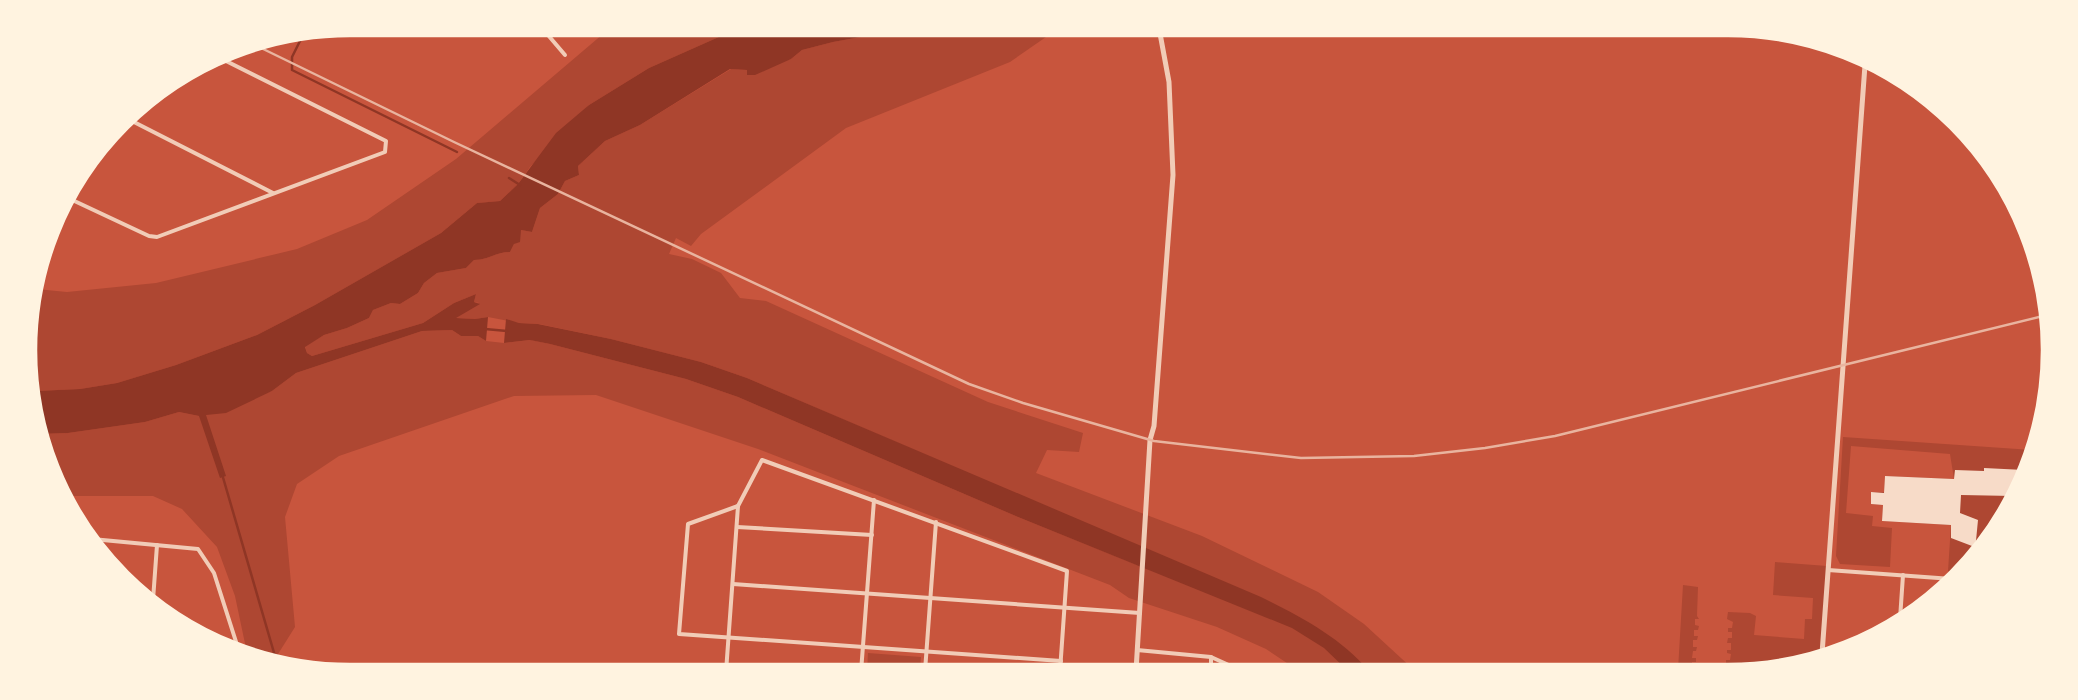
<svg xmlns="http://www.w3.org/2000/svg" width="2078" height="700" font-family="Commissioner,sans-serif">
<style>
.green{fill:#ae4732}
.water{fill:#8f3625}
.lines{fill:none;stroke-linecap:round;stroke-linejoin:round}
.stream{stroke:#8f3625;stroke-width:2.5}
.building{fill:#f7dbc8}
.minor{stroke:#f1ccb7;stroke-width:4}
.tertiary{stroke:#f1ccb7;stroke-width:5}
.rail{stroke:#e9b49f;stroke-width:2.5}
.rim{fill:none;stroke:#fff3e0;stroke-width:2.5}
</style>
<rect width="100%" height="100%" fill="#c8553d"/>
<g class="green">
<path d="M610,28H739L649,68L589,105L530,167L518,184L500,201L477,203L441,233L315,305L257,335L176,365L117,383L80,389L36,391L30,308L36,289L67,292L156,283L297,249L367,220L456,159Z"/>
<path d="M910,28H1059L1010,62L846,128L701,234L691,246L676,238L669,254L692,259L721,273L740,298L766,301L988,402L1083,433L1079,452L1047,450L1036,473L1202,536L1318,592L1364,624L1414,670L1299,671L1266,649L1217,627L1129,598L1110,585L758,449L596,395L514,396L339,456L297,484L285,517L295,627L273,662L247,653L235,596L217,547L182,509L153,496H67L39,434L68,433L145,422L179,412L199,416L272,391L296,373L422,331L452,330L461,336H478L486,341L504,343L531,340L550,344L686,379L738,397L1018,517L1137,565L1138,546L747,378L701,362L611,339L539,324L519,323L488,317L475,319L455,318L479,303L474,302L476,294L454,303L423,323L312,356L307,353L305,346L324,335L347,328L369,318L373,310L391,303L400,304L418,293L424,283L437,273L466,268L474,260C488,260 496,252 510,252L521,230L532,232L540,208L558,194L565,181L579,175L578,166L605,141L640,125L731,69L747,70L791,59L802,50L833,42Z"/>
<path d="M1843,437L2032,450L2007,511L1958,572L1948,571L1951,525L1882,521L1883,505L1871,504V492H1884L1885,476L1954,479L1950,454L1851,446L1846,513L1873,516L1872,526L1892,528L1890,567L1840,564L1836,556Z"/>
<path d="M1775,562L1827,566L1820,655L1770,670H1730V665L1726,664V660H1730L1731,654L1727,653V650H1731V643H1727L1728,638H1732V632H1728V628H1732L1733,622L1727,619L1728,612L1750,613L1756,616L1754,635L1804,639L1805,619H1812L1813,598L1773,595Z"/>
<path d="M1683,585L1698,587L1697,616L1699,619H1695V625L1699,626L1698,630H1694V636H1698L1697,640H1693V647H1697L1696,651H1693L1692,658H1696V662H1692V668L1695,670H1678Z"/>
<path d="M868,653L921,657L920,671L867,672Z"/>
</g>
<g class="water">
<path d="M739,28H910L833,42L802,50L791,59L755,75H747V70L730,69L640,125L605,141L578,166L579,175L565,181L558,194L540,208L532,232L521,230L520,242L514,244L510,252C496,252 488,260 474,260L466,268L437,273L424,283L418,293L400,304L391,303L373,310L369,318L347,328L324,335L305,347L307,353L312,356L423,323L454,303L476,294L474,302L480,304L456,318L475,319L488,317L486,341L478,336H461L452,330L422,331L296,373L272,391L226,413L206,415L226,476L220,478L199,416L179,412L145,422L68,433L39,434L36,391L80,389L117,383L176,365L257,335L315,305L441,233L477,203L500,201L518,184L556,133L589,105L649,68Z"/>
<path d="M506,319L519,323L538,324L611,339L701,362L747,378L1261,597C1301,617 1340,637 1369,671H1348L1324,648L1292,628L1018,517L738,397L686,379L550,344L530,340L504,343Z"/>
</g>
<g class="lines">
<g class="stream">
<path d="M302,37L292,57V70L457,152"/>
<path d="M509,178L520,185"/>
<path d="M485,329L507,331"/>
<path d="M222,474L277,663"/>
</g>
</g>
<path class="building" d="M1984,468L2024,470L2013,496L1961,495L1960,513L1978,520L1975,551L1972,546L1951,538V525L1882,521L1883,505L1871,504V492L1884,493L1885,476L1954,479L1955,470L1984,471Z"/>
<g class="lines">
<g class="minor">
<path d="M542,28L565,55"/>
<path d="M128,119L273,193"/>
<path d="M68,198L149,236L157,237L385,152L386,141L218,57"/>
<path d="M738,506L688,524L679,634L1061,661"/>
<path d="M737,527L872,535"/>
<path d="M92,539L198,549L214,573L238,648"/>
<path d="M1828,570L1952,579"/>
<path d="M733,584L1140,613"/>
<path d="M153,600L157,545"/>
<path d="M1900,619L1903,575"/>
<path d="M1137,650L1211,657L1242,671"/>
<path d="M925,671L936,522"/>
<path d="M1211,671V657"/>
<path d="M726,672L738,506L762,460L1067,571L1060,671"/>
<path d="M861,672L874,500"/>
</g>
<g class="tertiary">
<path d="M1822,654L1865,65"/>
<path d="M1136,671L1150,440L1154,426L1173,175L1169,82L1159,28"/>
</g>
<path class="rail" d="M257,46L454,142L969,384L1023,403L1154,441L1301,458L1414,456L1485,448L1555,436L2047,315"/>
</g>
<path d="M0 0H2078V700H0ZM350 36H1728A314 314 0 0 1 2042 350V350A314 314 0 0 1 1728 664H350A314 314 0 0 1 36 350V350A314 314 0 0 1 350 36Z" fill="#fff3e0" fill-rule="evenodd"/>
<path class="rim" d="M350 36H1728A314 314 0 0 1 2042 350V350A314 314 0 0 1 1728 664H350A314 314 0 0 1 36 350V350A314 314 0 0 1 350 36Z"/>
</svg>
